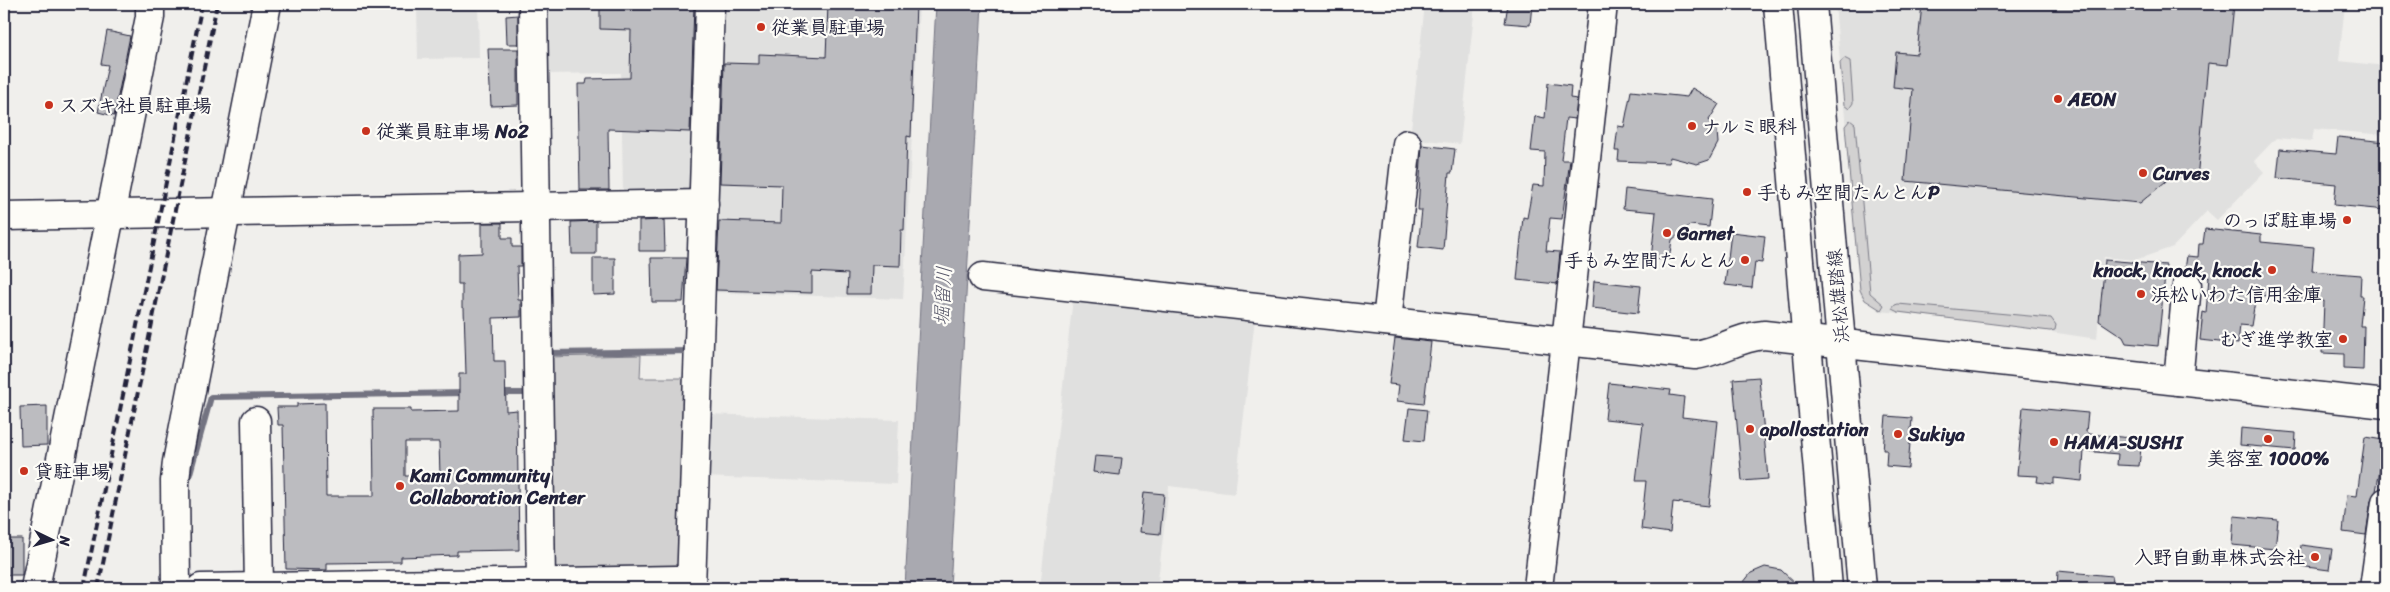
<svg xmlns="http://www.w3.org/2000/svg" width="2390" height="592" font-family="Sriracha,'Klee One',sans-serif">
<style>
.built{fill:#e0e0df}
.green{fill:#d2d1d1;stroke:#7a7a86}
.water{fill:#a9a9b0;stroke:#737381}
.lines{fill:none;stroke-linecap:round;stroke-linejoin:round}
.stream{stroke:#737381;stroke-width:6}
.building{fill:#bcbcc0;stroke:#22223b;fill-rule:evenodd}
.minor-casing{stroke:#22223b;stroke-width:31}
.major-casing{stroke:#22223b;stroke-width:31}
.minor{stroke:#fdfcf7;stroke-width:28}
.major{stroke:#fdfcf7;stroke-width:28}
.rail{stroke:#22223b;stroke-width:4;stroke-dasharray:8 4;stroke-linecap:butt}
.poi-dot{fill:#c8321e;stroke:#fdfcf7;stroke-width:2}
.labels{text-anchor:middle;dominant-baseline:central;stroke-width:4.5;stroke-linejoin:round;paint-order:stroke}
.poi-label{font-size:19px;font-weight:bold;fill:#22223b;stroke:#fdfcf7;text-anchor:start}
.street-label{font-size:19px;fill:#22223b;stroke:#fdfcf7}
.water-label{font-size:20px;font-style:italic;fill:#58586a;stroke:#fdfcf7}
</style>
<rect width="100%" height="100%" fill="#f0efec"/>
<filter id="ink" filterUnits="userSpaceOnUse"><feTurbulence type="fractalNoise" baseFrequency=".02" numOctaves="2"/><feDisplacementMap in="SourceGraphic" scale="10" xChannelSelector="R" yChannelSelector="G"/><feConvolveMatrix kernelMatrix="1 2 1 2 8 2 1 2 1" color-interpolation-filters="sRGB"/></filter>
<g filter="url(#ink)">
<g class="built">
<path d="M417,4H478L479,58L418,59Z"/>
<path d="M539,4H701L694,194L623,195L621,73L540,74Z"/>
<path d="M717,4H919L903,299L707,292Z"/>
<path d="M1425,4H1475L1460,144L1410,138Z"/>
<path d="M1835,4H2345L2339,61L2386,66V135L2314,129L2312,141L2276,138L2254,161L2264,172L2217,220L2207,211L2173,247L2135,260L2104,257L2097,339L1992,323L1880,311L1861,296L1860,290Z"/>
<path d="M1073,298L1255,318L1235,494L1169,486L1158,580L1166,581L1165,588H1040Z"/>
<path d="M703,414L899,420L896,484L701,477Z"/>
</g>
<g class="green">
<path d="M1844,58L1850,61L1853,103L1849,109L1844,105L1840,63Z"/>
<path d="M1850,120L1855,124L1870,293L1884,305L1881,310L1865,300L1860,290L1845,126Z"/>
<path d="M1898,304L2051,318L2056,325L2055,330L2050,331L1898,312L1892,309L1895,305Z"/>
<path d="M641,355L640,378H691L685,559L676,569L560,571L549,561L546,357Z"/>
</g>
<path class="water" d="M936,4H982L950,588H905Z"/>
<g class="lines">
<g class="stream">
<path d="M549,353L691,351"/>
<path d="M499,393H527V388"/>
<path d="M189,477L211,397L467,393"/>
</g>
</g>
<g class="building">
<path d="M600,4H694L690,132L608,129L609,190H580L578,84H586L587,79L630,78L631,30L600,29Z"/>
<path d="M828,4H916L911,137L907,136L904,230H901L900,266L872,265L871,294H847L848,274L812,272V293L716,290L719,221L781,223L782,185L720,183L724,63L759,64V54L826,57Z"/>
<path d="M1508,4H1532L1530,25L1505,23Z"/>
<path d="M1922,4H2234L2228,65L2208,63L2197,179L2172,176L2140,203L1905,181L1913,89L1893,87L1896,52L1917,54Z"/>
<path d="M518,15V44H507L506,16Z"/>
<path d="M107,31L130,36L114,116L98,112L108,65L101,64Z"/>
<path d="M488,49H518V105L491,106Z"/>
<path d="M1548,83L1571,86L1570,98L1577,99L1575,119L1566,118L1561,160H1570L1562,219L1550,218L1546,251L1560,252L1557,284L1517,280L1523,217L1527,218L1533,185L1544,186L1545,152L1531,151L1535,116L1545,118Z"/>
<path d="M1692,88L1719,104L1709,120L1717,131L1718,143L1709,160L1697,164L1670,157L1669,163L1618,161L1619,151H1615L1618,126L1624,127L1631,91L1687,97Z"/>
<path d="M2338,137L2386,142V210L2334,205L2336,184L2277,178L2280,149L2336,154Z"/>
<path d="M1422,145L1455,149L1452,173H1449L1443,250L1418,247L1422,210H1418Z"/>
<path d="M1625,189L1712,199L1709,227L1690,225L1672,240L1669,260L1651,259L1656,212L1623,209Z"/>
<path d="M664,220L665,251H639V221Z"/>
<path d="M596,221V254H572L571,222Z"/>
<path d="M482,223H502V238H512V247H521V266H517L518,300H521V317L493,318L494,361H505L506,411L517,410L519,550L457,551V555L401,557V562L327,563V570L286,569L283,425H278L277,407H297V404L325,403L326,496H374L373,409H411V412L459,411V374H466L464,308H462V284H458V254L482,253ZM405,442H439L440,476H405Z"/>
<path d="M2205,229L2261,235V242L2314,247L2312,271L2361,275L2360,296H2363L2360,326H2364L2363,370L2344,369V354L2322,353L2324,301L2256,295L2251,326L2240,325L2238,344L2200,340L2203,312L2206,313L2209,277H2200L2196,272L2185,270L2187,256L2198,257L2199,244H2203Z"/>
<path d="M1731,232L1765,236L1762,263L1755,262L1752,288L1725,285Z"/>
<path d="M593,258H615V294L593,295Z"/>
<path d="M651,258H686L683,302H652Z"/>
<path d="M2105,260L2166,265L2158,346L2126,343L2123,337L2099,321Z"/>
<path d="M1594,281L1641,286L1638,313L1592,308Z"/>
<path d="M1395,338L1431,342L1424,404L1397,401L1399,385L1389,384Z"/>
<path d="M1759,377L1768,479L1742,481L1733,379Z"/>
<path d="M1609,383L1671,390L1670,395L1684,397L1682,417L1718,421L1709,506L1673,502L1670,533L1641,529L1646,481H1636L1643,423L1605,419Z"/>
<path d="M47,406V445L21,446L20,407Z"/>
<path d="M2023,407L2088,413L2086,432L2089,434L2142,439L2139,466L2117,465L2118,454L2084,451L2082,481L2054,478V484L2037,482L2038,476L2017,475Z"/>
<path d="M1409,408L1427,410L1424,441L1405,439Z"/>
<path d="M1886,416L1912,418L1908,468L1886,466L1887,450H1883Z"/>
<path d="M2241,428L2296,433L2295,450L2240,445Z"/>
<path d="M2365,437L2383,440L2379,475L2376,491L2371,500L2366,535L2343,532L2347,495L2357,496Z"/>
<path d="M1095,456L1122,458L1120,475L1093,472Z"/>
<path d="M1144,492L1164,494L1160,534L1140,532Z"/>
<path d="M2234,516L2278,520L2275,549L2232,545Z"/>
<rect x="4" y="539" width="18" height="36"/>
<path d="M2301,545L2332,549L2329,570L2299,566Z"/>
<path d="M1765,567L1781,570L1800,588H1739L1751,573Z"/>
<path d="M2058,571L2112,576L2111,588H2057Z"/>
</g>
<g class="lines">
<defs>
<g id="minor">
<path d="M533,4L541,583"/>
<path d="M1603,4L1566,341L1695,355C1719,352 1738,337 1764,335L2386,404"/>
<path d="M4,216L704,204"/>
<path d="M983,277L1566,341L1538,588"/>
<path d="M1387,321L1407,144"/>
<path d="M2178,381L2187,285"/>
<path d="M256,421L259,587"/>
<path d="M35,588L150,17V4"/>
<path d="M176,588L175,481L177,462L267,4"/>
<path d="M201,588L677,580"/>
<path d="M691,588L710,4"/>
<path d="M2374,588L2386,502"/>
</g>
<g id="major">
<path d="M1778,4L1828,588"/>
<path d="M1812,4L1862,588"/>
</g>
</defs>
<use href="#minor" class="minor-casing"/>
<use href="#major" class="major-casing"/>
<use href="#minor" class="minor"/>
<use href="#major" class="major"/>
<g class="rail">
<path d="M84,588L202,4"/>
<path d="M98,588L217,4"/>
</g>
</g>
</g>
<g class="poi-dot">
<circle cx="761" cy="27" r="5"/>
<circle cx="2058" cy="99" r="5"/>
<circle cx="49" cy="105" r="5"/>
<circle cx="1692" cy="126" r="5"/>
<circle cx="366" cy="131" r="5"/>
<circle cx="2143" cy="173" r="5"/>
<circle cx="1747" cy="192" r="5"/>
<circle cx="2347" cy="220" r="5"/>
<circle cx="1667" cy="233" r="5"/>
<circle cx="1745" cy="260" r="5"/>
<circle cx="2272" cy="270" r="5"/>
<circle cx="2141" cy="294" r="5"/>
<circle cx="2343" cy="339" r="5"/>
<circle cx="1750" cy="429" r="5"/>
<circle cx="1898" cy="434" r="5"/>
<circle cx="2268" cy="439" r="5"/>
<circle cx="2054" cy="442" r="5"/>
<circle cx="24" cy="471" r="5"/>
<circle cx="400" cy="486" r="5"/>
<circle cx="2315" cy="557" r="5"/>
</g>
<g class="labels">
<g class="poi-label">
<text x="771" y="27">従業員駐車場</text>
<text x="2068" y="99">AEON</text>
<text x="59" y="105">スズキ社員駐車場</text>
<text x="1702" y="126">ナルミ眼科</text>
<text x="376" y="131">従業員駐車場 No2</text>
<text x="2153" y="173">Curves</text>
<text x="1757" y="192">手もみ空間たんとんP</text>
<text x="2337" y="220" text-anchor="end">のっぽ駐車場</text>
<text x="1677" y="233">Garnet</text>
<text x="1735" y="260" text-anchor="end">手もみ空間たんとん</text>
<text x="2262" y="270" text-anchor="end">knock, knock, knock</text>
<text x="2151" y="294">浜松いわた信用金庫</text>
<text x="2333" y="339" text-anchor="end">むぎ進学教室</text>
<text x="1760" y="429">apollostation</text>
<text x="1908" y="434">Sukiya</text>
<text x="2064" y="442">HAMA-SUSHI</text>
<text x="2268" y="458" text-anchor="middle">美容室 1000%</text>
<text x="34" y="471">貸駐車場</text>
<text x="410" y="475">Kami Community<tspan x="410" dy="22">Collaboration Center</tspan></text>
<text x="2305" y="557" text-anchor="end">入野自動車株式会社</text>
</g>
<g class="street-label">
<text transform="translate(1838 296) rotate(-95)">浜松雄踏線</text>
</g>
<g class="water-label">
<text transform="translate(943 296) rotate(-87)">堀留川</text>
</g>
</g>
<rect width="2390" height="592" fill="none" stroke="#fdfcf7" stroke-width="20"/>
<rect x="10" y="10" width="2370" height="572" fill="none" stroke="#22223b" stroke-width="2" filter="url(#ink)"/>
<g transform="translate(52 540) rotate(95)" stroke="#fdfcf7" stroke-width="4" paint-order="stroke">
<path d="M0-4L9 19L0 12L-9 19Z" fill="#22223b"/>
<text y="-8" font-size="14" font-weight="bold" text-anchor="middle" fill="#22223b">N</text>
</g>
</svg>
